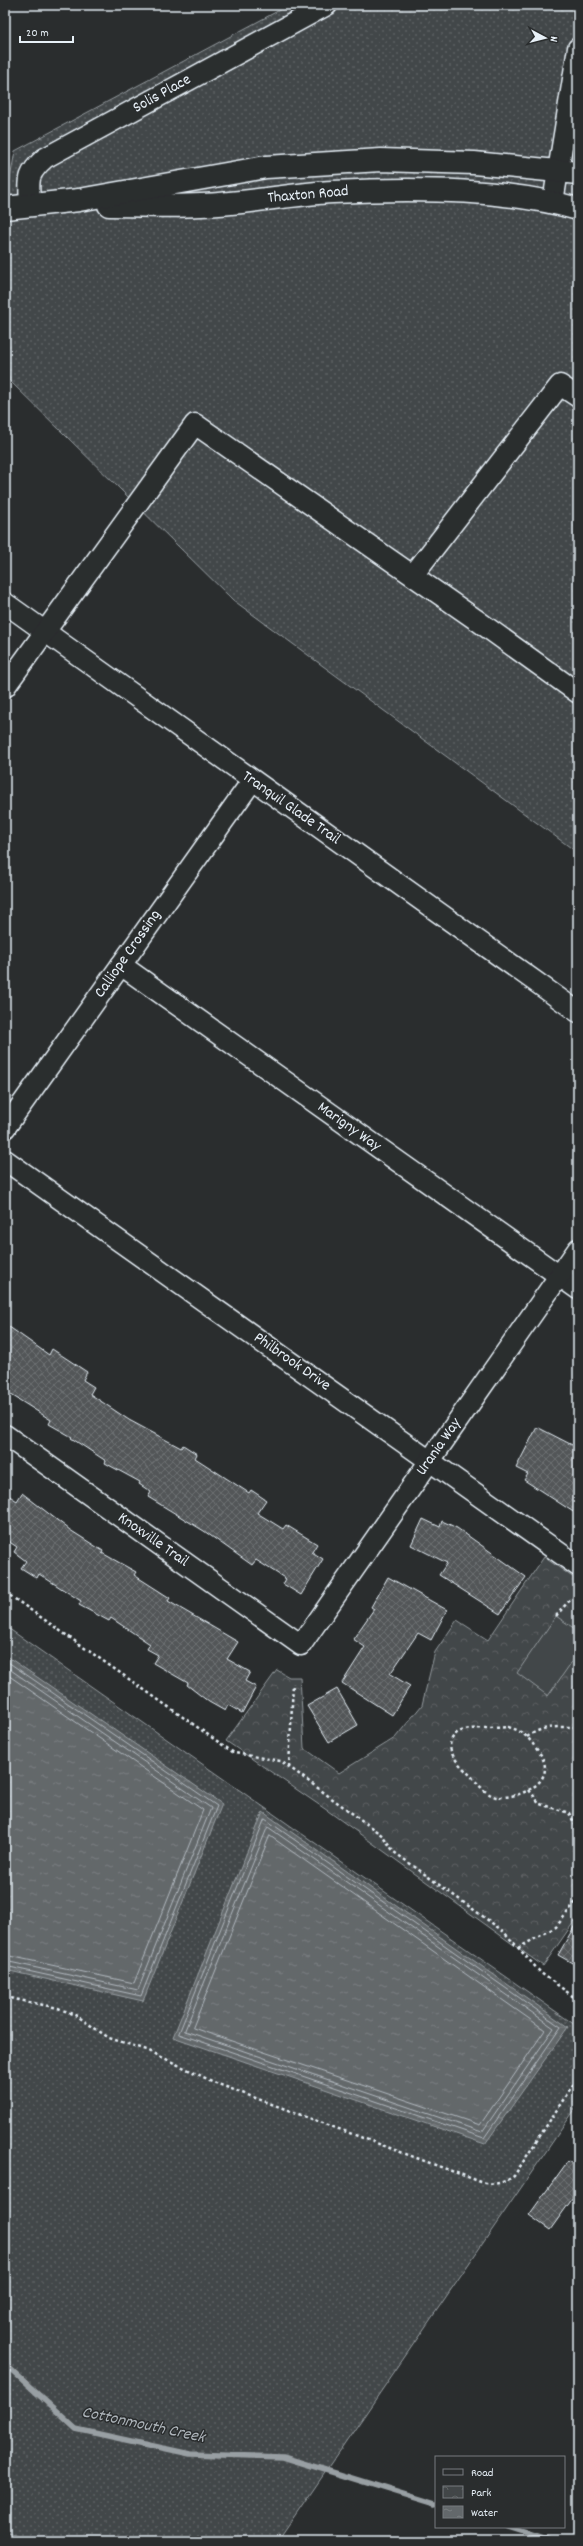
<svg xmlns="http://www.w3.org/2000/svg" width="583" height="2546" font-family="Dekko,sans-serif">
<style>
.grass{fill:url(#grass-dots);stroke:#959ca0}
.park{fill:url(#park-crowns);stroke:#959ca0}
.garden{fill:#424648;stroke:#959ca0}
.water{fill:url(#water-ripples);stroke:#989fa3}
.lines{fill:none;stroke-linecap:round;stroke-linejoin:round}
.shore{stroke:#b3bac0;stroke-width:1}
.stream{stroke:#989fa3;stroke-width:5.5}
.building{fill:url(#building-cross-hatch);stroke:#e8f1f8}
.minor-casing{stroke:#e8f1f8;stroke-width:23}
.major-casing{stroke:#e8f1f8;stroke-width:25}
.path{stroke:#e8f1f8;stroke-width:2.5;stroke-dasharray:3 3;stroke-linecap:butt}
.minor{stroke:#2a2d2e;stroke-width:20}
.major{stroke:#2a2d2e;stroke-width:22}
.labels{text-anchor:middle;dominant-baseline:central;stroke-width:3;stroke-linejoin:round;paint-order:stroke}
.street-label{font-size:16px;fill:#e8f1f8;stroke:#2a2d2e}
.water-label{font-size:17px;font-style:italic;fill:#acb3b9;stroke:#2a2d2e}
</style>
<defs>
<pattern id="grass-dots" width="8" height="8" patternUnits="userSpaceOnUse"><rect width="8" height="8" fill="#424648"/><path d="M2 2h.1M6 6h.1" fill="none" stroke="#5d6163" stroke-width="1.8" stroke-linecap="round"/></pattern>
<pattern id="park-crowns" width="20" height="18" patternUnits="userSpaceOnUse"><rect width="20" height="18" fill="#424648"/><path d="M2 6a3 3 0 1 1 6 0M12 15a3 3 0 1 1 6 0" fill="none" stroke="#5d6163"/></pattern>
<pattern id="water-ripples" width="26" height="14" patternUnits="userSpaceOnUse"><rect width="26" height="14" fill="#63686b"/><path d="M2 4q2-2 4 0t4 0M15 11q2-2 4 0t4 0" fill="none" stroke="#797e81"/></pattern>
<pattern id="building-cross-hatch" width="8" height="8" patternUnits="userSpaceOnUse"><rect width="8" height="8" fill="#535759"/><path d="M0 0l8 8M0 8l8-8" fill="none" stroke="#6c7072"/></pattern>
</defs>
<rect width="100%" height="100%" fill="#2a2d2e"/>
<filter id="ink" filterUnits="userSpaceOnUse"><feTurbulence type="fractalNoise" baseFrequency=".025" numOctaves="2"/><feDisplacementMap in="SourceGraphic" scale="8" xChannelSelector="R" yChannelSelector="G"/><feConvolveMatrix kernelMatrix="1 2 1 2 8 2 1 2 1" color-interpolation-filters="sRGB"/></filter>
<g filter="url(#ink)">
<g class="grass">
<path d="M289,5H578V853L233,600L9,380L5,336V207L15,151Z"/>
<path d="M5,1626L578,2027V2105L278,2541H30L5,2532Z"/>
</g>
<path class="park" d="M544,1557L578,1581V1916L543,1966L328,1811L226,1741L277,1670L289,1677H300L304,1748L339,1773L395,1738L422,1705L435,1652L457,1620L488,1640Z"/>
<path class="garden" d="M556,1616L578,1631V1653L548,1696L517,1673Z"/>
<g class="water">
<path d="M5,1655L222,1804L143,2001L5,1970Z"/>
<path d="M263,1812L568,2027L485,2144L173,2037Z"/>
</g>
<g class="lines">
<g class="shore">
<path d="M5,1660L217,1806L141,1996L5,1966"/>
<path d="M5,1666L211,1808L138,1990L5,1961"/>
<path d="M5,1673L203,1810L134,1983L5,1955"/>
<path d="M265,1819L561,2027L484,2138L179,2034Z"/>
<path d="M268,1827L554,2028L482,2132L185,2031Z"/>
<path d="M270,1836L545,2030L480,2125L193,2028Z"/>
</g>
<g class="stream">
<path d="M5,2364L76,2429L190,2454L283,2457L436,2504"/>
<path d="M509,2527L553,2541"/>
</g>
</g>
<g class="building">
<path d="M5,1324L49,1355L52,1349L87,1372L83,1380L94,1387L90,1394L129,1420L181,1448L183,1445L197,1454L195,1458L249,1493L251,1490L266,1500L257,1513L283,1529L286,1525L317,1544L312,1552L323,1559L301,1595L283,1584L286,1579L256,1560L252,1565L204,1531L148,1497L151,1492L139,1484L140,1482L105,1463L106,1461L71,1438L72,1437L49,1424L51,1420L5,1391Z"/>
<path d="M537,1427L578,1448V1515L524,1480L528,1474L516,1468Z"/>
<path d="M5,1493L17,1501L22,1493L70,1530L103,1551L102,1553L136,1572L134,1575L170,1598L168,1601L238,1642L227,1659L250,1672L245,1681L256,1687L242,1713L228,1705L225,1711L209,1702L187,1685L188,1683L153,1663L158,1655L147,1649L150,1644L111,1618L109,1621L79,1605L81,1601L39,1574L37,1578L21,1568L26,1561L14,1552L17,1547L5,1539Z"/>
<path d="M423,1519L440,1527L442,1521L457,1528L526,1577L500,1614L439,1575L447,1563L411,1545Z"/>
<path d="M388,1577L447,1610L431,1640L418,1633L390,1674L410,1686L392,1715L342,1683L365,1647L353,1639L374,1609L371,1607Z"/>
<path d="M337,1689L358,1725L329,1742L307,1706Z"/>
<path d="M578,1920V1956L574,1964L558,1955Z"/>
<path d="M568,2161L578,2168V2191L550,2230L529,2215Z"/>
</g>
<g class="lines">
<defs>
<g id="minor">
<path d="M553,202L578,48"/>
<path d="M30,204C29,180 26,175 45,158L327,5"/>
<path d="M413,575L560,385L578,397"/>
<path d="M5,603L578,1012"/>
<path d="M5,687L195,424L478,621L578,693"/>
<path d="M121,965L578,1289"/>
<path d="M5,1128L252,781"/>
<path d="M5,1160L578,1566"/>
<path d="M5,1435L301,1645L578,1249"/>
</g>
<g id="major">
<path d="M109,205C140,205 170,207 201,205C245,204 289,194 333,192C408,188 506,188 578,209"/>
<path d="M5,208L79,200L266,167L381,160L474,163L578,173"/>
</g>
</defs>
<use href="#minor" class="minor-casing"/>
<use href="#major" class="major-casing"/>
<g class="path">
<path d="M5,1592L234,1753L281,1761L383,1836L394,1852L503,1931L541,1973L578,2000"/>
<path d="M556,1616L567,1603L578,1594"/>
<path d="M575,1670L578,1672"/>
<path d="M578,1707V1718"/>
<path d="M508,1727C520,1730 526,1735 533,1744C535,1748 540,1752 542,1757C556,1784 517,1799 496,1797C484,1793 479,1785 471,1776C461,1766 439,1748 457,1733C467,1726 495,1729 508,1727Z"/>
<path d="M527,1737C543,1725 559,1727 578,1727"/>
<path d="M289,1767L293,1683"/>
<path d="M529,1790L540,1804L569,1813L578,1830"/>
<path d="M518,1948L556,1927L578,1899"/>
<path d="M5,1997L58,2008L77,2016L109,2038L147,2050L218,2084L481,2182C494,2185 503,2184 514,2176L578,2077"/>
</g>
<use href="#minor" class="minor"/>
<use href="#major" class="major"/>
</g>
</g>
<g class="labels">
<g class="street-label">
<text transform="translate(162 94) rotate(-29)">Solis Place</text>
<text transform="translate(308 195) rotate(-5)">Thaxton Road</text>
<text transform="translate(291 808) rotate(35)">Tranquil Glade Trail</text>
<text transform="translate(128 954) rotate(-55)">Calliope Crossing</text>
<text transform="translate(349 1127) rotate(35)">Marigny Way</text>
<text transform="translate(292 1362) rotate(35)">Philbrook Drive</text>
<text transform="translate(439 1447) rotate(-55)">Urania Way</text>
<text transform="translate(153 1540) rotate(35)">Knoxville Trail</text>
</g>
<g class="water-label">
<text transform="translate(143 2426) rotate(12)">Cottonmouth Creek</text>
</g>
</g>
<rect width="583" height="2546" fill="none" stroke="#2a2d2e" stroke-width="20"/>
<rect x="10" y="10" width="563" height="2526" fill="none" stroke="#e8f1f8" stroke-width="1.5" filter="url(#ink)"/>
<rect x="435" y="2456" width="130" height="72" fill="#2a2d2e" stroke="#767b7f"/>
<rect x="443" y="2469" width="20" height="6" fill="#2a2d2e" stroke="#767b7f"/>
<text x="471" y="2476" font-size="12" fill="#e8f1f8">Road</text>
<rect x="443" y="2486" width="20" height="12" fill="url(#park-crowns)" stroke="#767b7f"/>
<text x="471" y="2496" font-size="12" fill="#e8f1f8">Park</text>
<rect x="443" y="2506" width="20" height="12" fill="url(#water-ripples)" stroke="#767b7f"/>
<text x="471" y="2516" font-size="12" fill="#e8f1f8">Water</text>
<g transform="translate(545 38) rotate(97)" stroke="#2a2d2e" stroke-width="3" paint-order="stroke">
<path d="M0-3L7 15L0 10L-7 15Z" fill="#e8f1f8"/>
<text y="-6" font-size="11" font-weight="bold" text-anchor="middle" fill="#e8f1f8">N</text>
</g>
<path d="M20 36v6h53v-6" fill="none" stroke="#e8f1f8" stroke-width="2"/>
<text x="26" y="36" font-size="12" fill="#e8f1f8" stroke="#2a2d2e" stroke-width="3" paint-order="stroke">20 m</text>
</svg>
